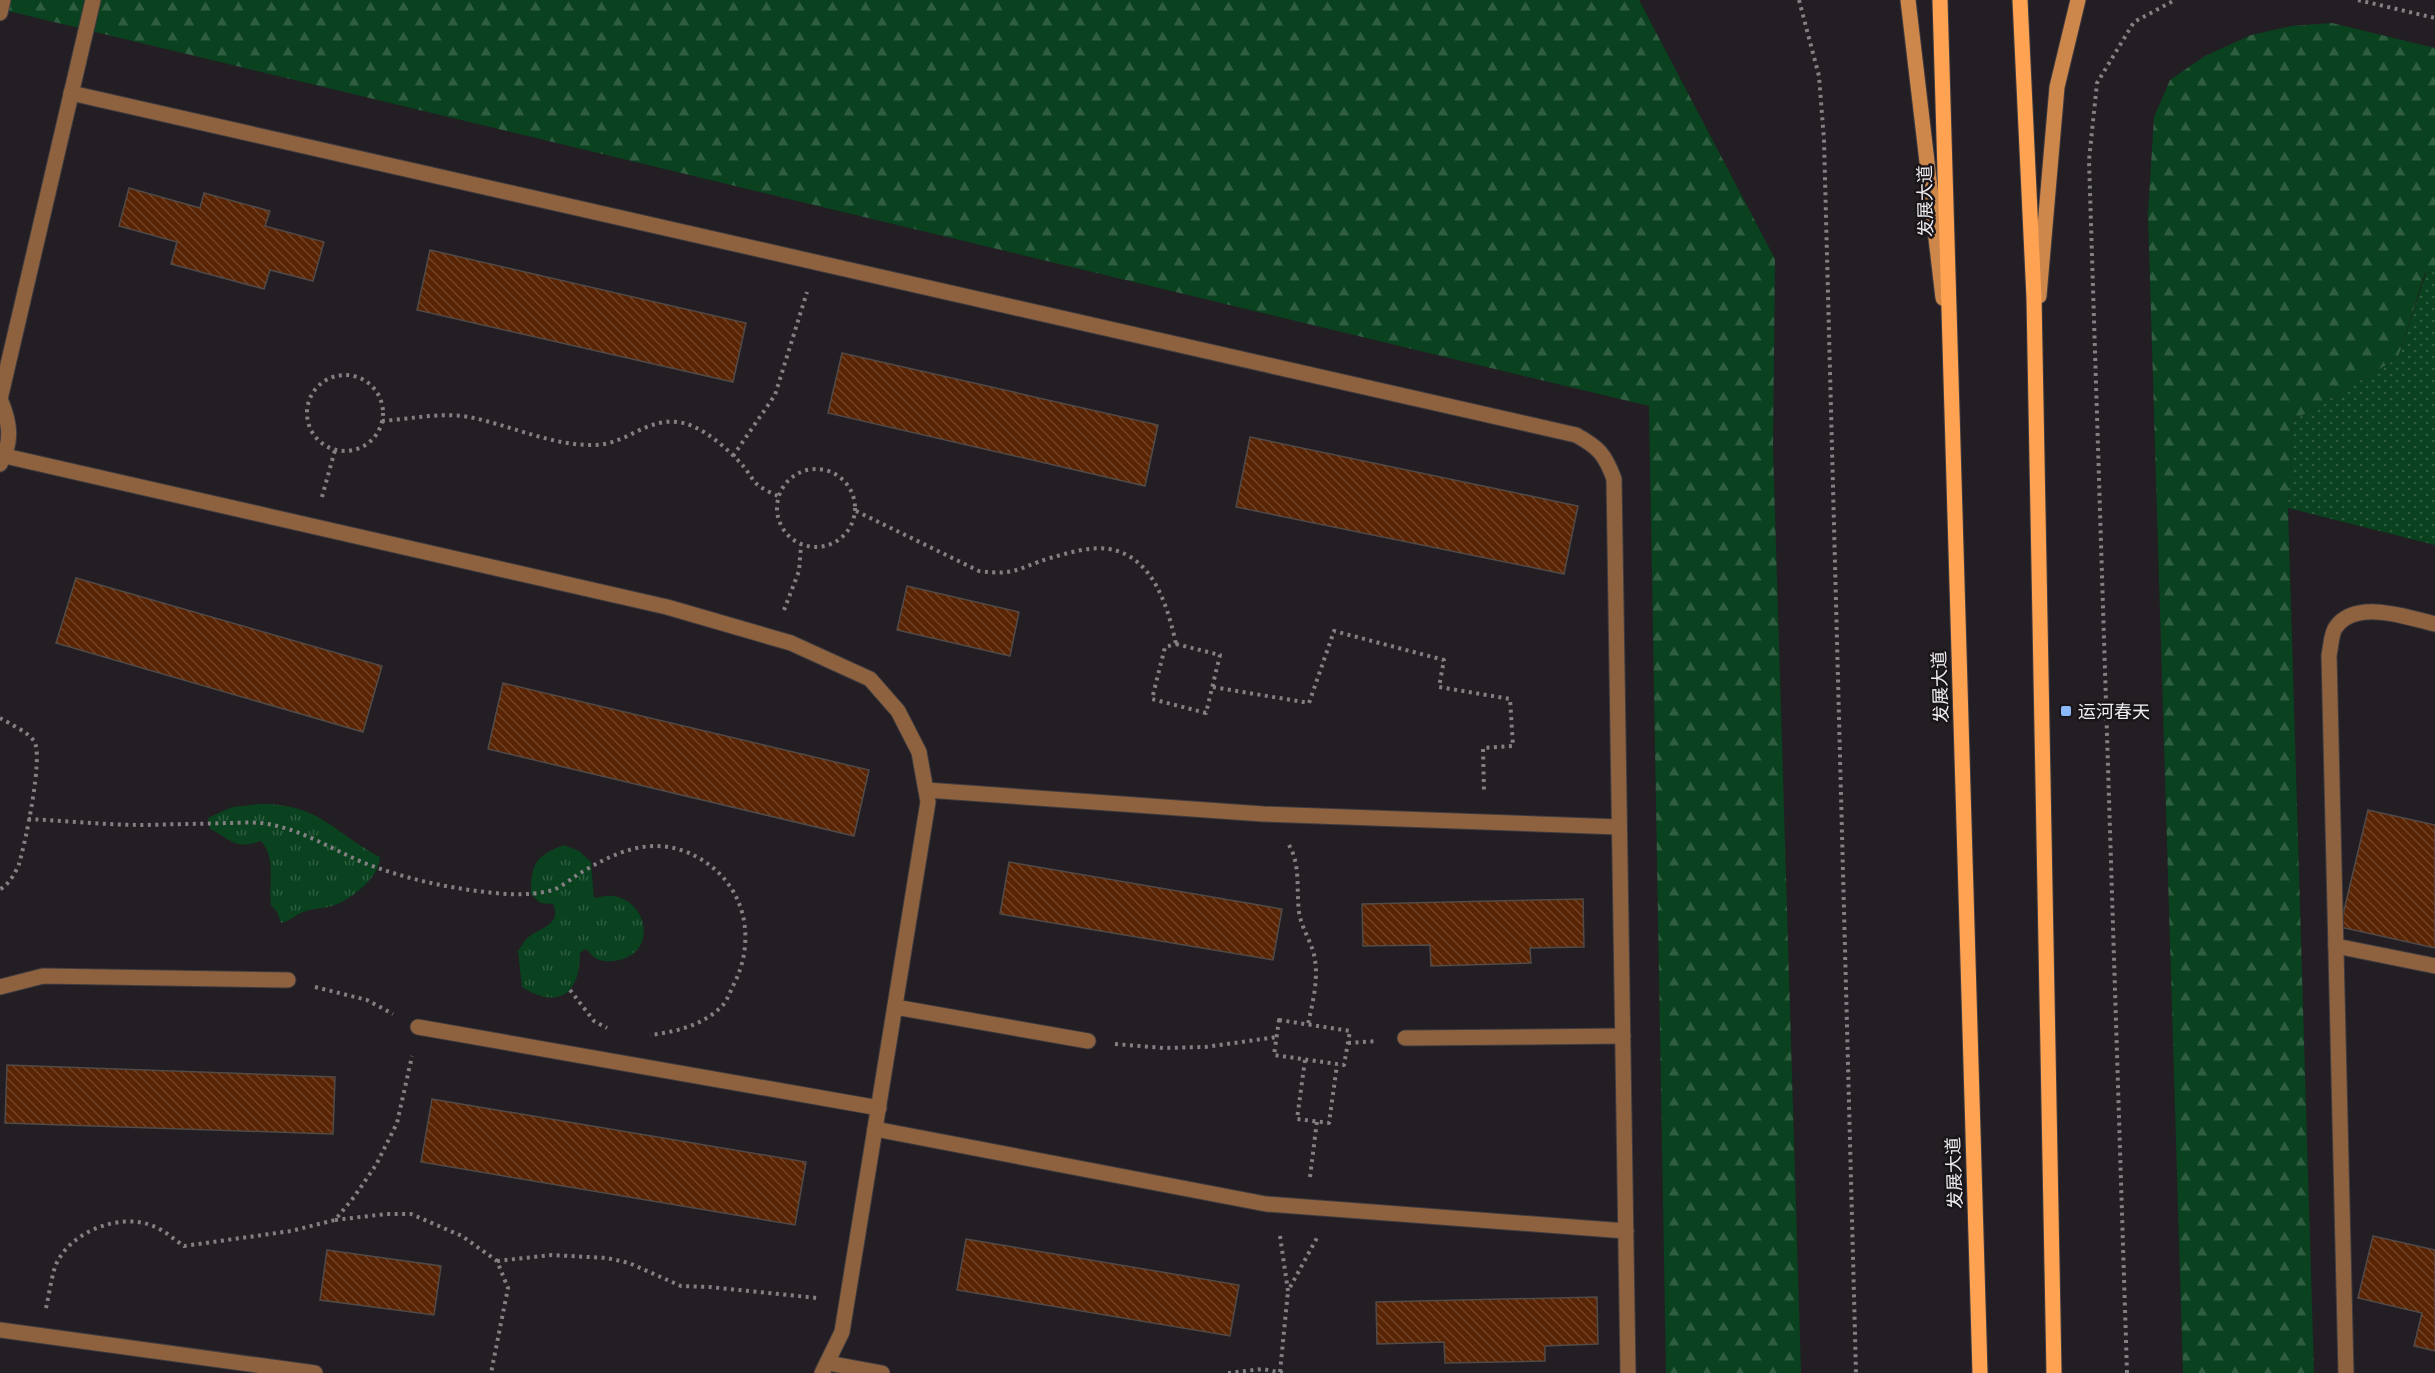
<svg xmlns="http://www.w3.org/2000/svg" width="2435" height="1373" font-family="Raleway,'Noto Sans SC',sans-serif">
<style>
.grass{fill:url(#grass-tufts)}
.forest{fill:url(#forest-firs)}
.garden{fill:url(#garden-dots)}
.building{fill:url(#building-back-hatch);stroke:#514a47;stroke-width:1.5}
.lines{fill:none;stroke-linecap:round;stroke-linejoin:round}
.lane-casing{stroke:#3f3b40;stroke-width:17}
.secondary-casing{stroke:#3f3b40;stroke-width:17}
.primary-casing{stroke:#3f3b40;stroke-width:17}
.path{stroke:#837f83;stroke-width:4;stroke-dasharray:3 4.5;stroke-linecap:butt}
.lane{stroke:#8e623e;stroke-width:15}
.secondary{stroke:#cd874a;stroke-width:15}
.primary{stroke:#ffa352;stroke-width:15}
.poi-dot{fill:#8bbafc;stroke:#191519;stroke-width:2}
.labels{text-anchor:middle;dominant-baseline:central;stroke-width:5;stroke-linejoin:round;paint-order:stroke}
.street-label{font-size:18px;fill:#f0edf0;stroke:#191519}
.poi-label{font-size:18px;fill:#f0edf0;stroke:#191519;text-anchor:start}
</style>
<defs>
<pattern id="grass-tufts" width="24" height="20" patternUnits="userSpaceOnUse" patternTransform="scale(1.5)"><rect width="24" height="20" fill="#0a411e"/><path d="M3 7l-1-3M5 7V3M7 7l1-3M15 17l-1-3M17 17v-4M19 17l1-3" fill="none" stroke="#2e5d3f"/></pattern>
<pattern id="forest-firs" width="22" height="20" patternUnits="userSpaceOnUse" patternTransform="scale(1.5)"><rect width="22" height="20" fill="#0a411e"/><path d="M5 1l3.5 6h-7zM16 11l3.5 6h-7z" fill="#2e5d3f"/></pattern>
<pattern id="garden-dots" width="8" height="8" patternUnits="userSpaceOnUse" patternTransform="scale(1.5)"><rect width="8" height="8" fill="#0a411e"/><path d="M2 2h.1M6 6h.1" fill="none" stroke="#2e5d3f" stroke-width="1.8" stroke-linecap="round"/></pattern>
<pattern id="building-back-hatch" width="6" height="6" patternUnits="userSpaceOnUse" patternTransform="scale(1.5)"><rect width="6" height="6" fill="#592404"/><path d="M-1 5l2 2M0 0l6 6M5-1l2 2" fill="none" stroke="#714429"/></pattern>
</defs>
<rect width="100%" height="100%" fill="#221e23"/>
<g class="grass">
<path d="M261,804C320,804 333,832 380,857C379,877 356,895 338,904C329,908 316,908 306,911C296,914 291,921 281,923L277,912L271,905C268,882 277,860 261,841C233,850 233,840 210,829L208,818L232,807Z"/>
<path d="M564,845L579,851L591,862L594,898C600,897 607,895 613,896C648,900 660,956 613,961C599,962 595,959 586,949L580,953C580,994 559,1010 522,987L518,951C522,946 525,939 530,936C543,927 562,923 553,904L540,903L531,894C531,864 535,856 564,845Z"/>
</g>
<g class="forest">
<path d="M0,0H1639L1775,259L1773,447L1801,1373H1666L1649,406L0,9Z"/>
<path d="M2332,23L2435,48V272L2425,273L2398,358L2293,421L2288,508L2314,1373H2183L2148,214L2154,117L2170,80L2205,56L2251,35L2291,26Z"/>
</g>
<path class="garden" d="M2435,272V545L2288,508L2293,421L2398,358L2426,273Z"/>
<g class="building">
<path d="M129,188L200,208L204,193L270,211L265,226L324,242L313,281L270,270L264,289L171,264L177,242L119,226Z"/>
<path d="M430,250L746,323L733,382L417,310Z"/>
<path d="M842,353L1158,425L1145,486L828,413Z"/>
<path d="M1250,437L1578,506L1564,574L1236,507Z"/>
<path d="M76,578L382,666L363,732L56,643Z"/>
<path d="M907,586L1019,612L1010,656L897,630Z"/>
<path d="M503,683L869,770L854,836L488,749Z"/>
<path d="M2368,810L2435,825V948L2340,927Z"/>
<path d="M1009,862L1282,909L1273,960L1000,914Z"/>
<path d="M1583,899L1584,947L1530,948L1531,963L1431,966L1430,945L1363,946L1362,904Z"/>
<path d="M7,1065L335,1077L333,1134L5,1123Z"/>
<path d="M432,1099L806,1162L795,1225L421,1162Z"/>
<path d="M2373,1236L2435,1250V1351L2414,1346L2422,1313L2358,1298Z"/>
<path d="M966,1239L1239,1285L1230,1336L957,1290Z"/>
<path d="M327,1250L441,1266L434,1315L320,1300Z"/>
<path d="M1597,1297L1598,1344L1545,1346V1361L1445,1363L1444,1342L1377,1344L1376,1302Z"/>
</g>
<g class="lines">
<defs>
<g id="lane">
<path d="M0,13L3,0"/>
<path d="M71,93L1576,435C1598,447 1605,454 1614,479L1628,1373"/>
<path d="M0,399L93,0"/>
<path d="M0,399C10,422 13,442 0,464"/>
<path d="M5,456L667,607L791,643L870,679L898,711L919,752L928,802L842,1332L822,1373"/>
<path d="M926,790L1263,814L1619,827"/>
<path d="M2336,946L2435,966"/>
<path d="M0,987L43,976L288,980"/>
<path d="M895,1007L1088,1041"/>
<path d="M418,1027L879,1108"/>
<path d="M1405,1038L1623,1036"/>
<path d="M875,1129L1266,1204L1626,1231"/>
<path d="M0,1330L315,1373"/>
<path d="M828,1363L882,1373"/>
<path d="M2346,1373L2329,655C2331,647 2331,633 2336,627C2356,599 2407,617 2435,624"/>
</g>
<g id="secondary">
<path d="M1908,0L1943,298"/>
<path d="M2039,296L2057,87L2078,0"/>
</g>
<g id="primary">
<path d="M1940,0L1980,1373"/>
<path d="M2020,0L2034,298L2054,1373"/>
</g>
</defs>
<use href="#lane" class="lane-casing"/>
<use href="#secondary" class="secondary-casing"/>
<use href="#primary" class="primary-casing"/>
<g class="path">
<path d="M1799,0L1819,76L1824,140L1856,1373"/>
<path d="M2358,0L2435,18"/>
<circle cx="345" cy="413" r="38"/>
<path d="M382,421C410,419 442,412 469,417C510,425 552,446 594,445C629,445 651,411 690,425C710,433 730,451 744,467C749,473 753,481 758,485C764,490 772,493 778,496"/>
<path d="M733,456L775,395L807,292"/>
<circle cx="816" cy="508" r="39"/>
<path d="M322,497L335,450"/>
<path d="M856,511L979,571C1015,576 1018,568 1050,558C1068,553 1090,546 1109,549C1153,556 1168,607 1176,644"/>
<path d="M784,610L799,571L801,545"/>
<path d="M1176,644L1220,655L1206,713L1152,699L1165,647Z"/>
<path d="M1213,687L1309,703L1334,631L1444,660L1439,687L1510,699L1513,746L1483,748L1484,792"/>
<path d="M0,718C10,724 28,732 34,741C44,756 25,844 19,864C16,872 8,886 0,889"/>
<path d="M28,819C67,821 107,825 147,825C174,824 201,824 228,823C238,823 250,822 261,823C301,828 330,849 367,864C412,881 457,890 506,894C521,895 538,894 553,890C561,887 570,880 577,875C610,855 645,837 684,851C739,872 759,928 736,980C732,987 728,999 723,1005C704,1025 676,1032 650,1035"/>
<path d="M1289,845C1301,866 1296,889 1299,912C1301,926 1309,938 1313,951C1320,975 1313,1001 1308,1024"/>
<path d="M315,987L367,1000L393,1014"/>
<path d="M570,990L594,1021L607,1028"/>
<path d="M1279,1020L1350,1031L1344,1065L1274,1055Z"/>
<path d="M1348,1043L1377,1041"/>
<path d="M1115,1044L1163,1048L1205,1047L1277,1037"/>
<path d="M1305,1060L1297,1119L1329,1123L1337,1065"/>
<path d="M1310,1177L1317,1121"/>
<path d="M335,1220L386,1214H411L462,1236L497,1261L508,1288L491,1373"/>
<path d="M1280,1236L1288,1291L1318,1236"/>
<path d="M497,1261L552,1255L607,1258L629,1263L681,1286L710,1287L817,1298"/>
<path d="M46,1308C49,1295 51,1280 55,1267C68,1232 120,1212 153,1226C164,1230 175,1240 184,1246L291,1231L335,1220L354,1197L376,1165L397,1123L412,1056"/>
<path d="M1280,1372L1288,1291"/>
<path d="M1228,1373L1262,1369L1284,1373"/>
<path d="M2127,1373L2089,160L2097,83L2134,22L2175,0"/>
</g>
<use href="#lane" class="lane"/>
<use href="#secondary" class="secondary"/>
<use href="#primary" class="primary"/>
</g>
<rect class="poi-dot" x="2060" y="705" width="12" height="12" rx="3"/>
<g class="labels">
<g class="street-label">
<text transform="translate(1925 201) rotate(-91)">发展大道</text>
<text transform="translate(1940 687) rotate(-92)">发展大道</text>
<text transform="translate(1954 1173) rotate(-92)">发展大道</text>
</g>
<g class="poi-label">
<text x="2078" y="711">运河春天</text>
</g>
</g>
</svg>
